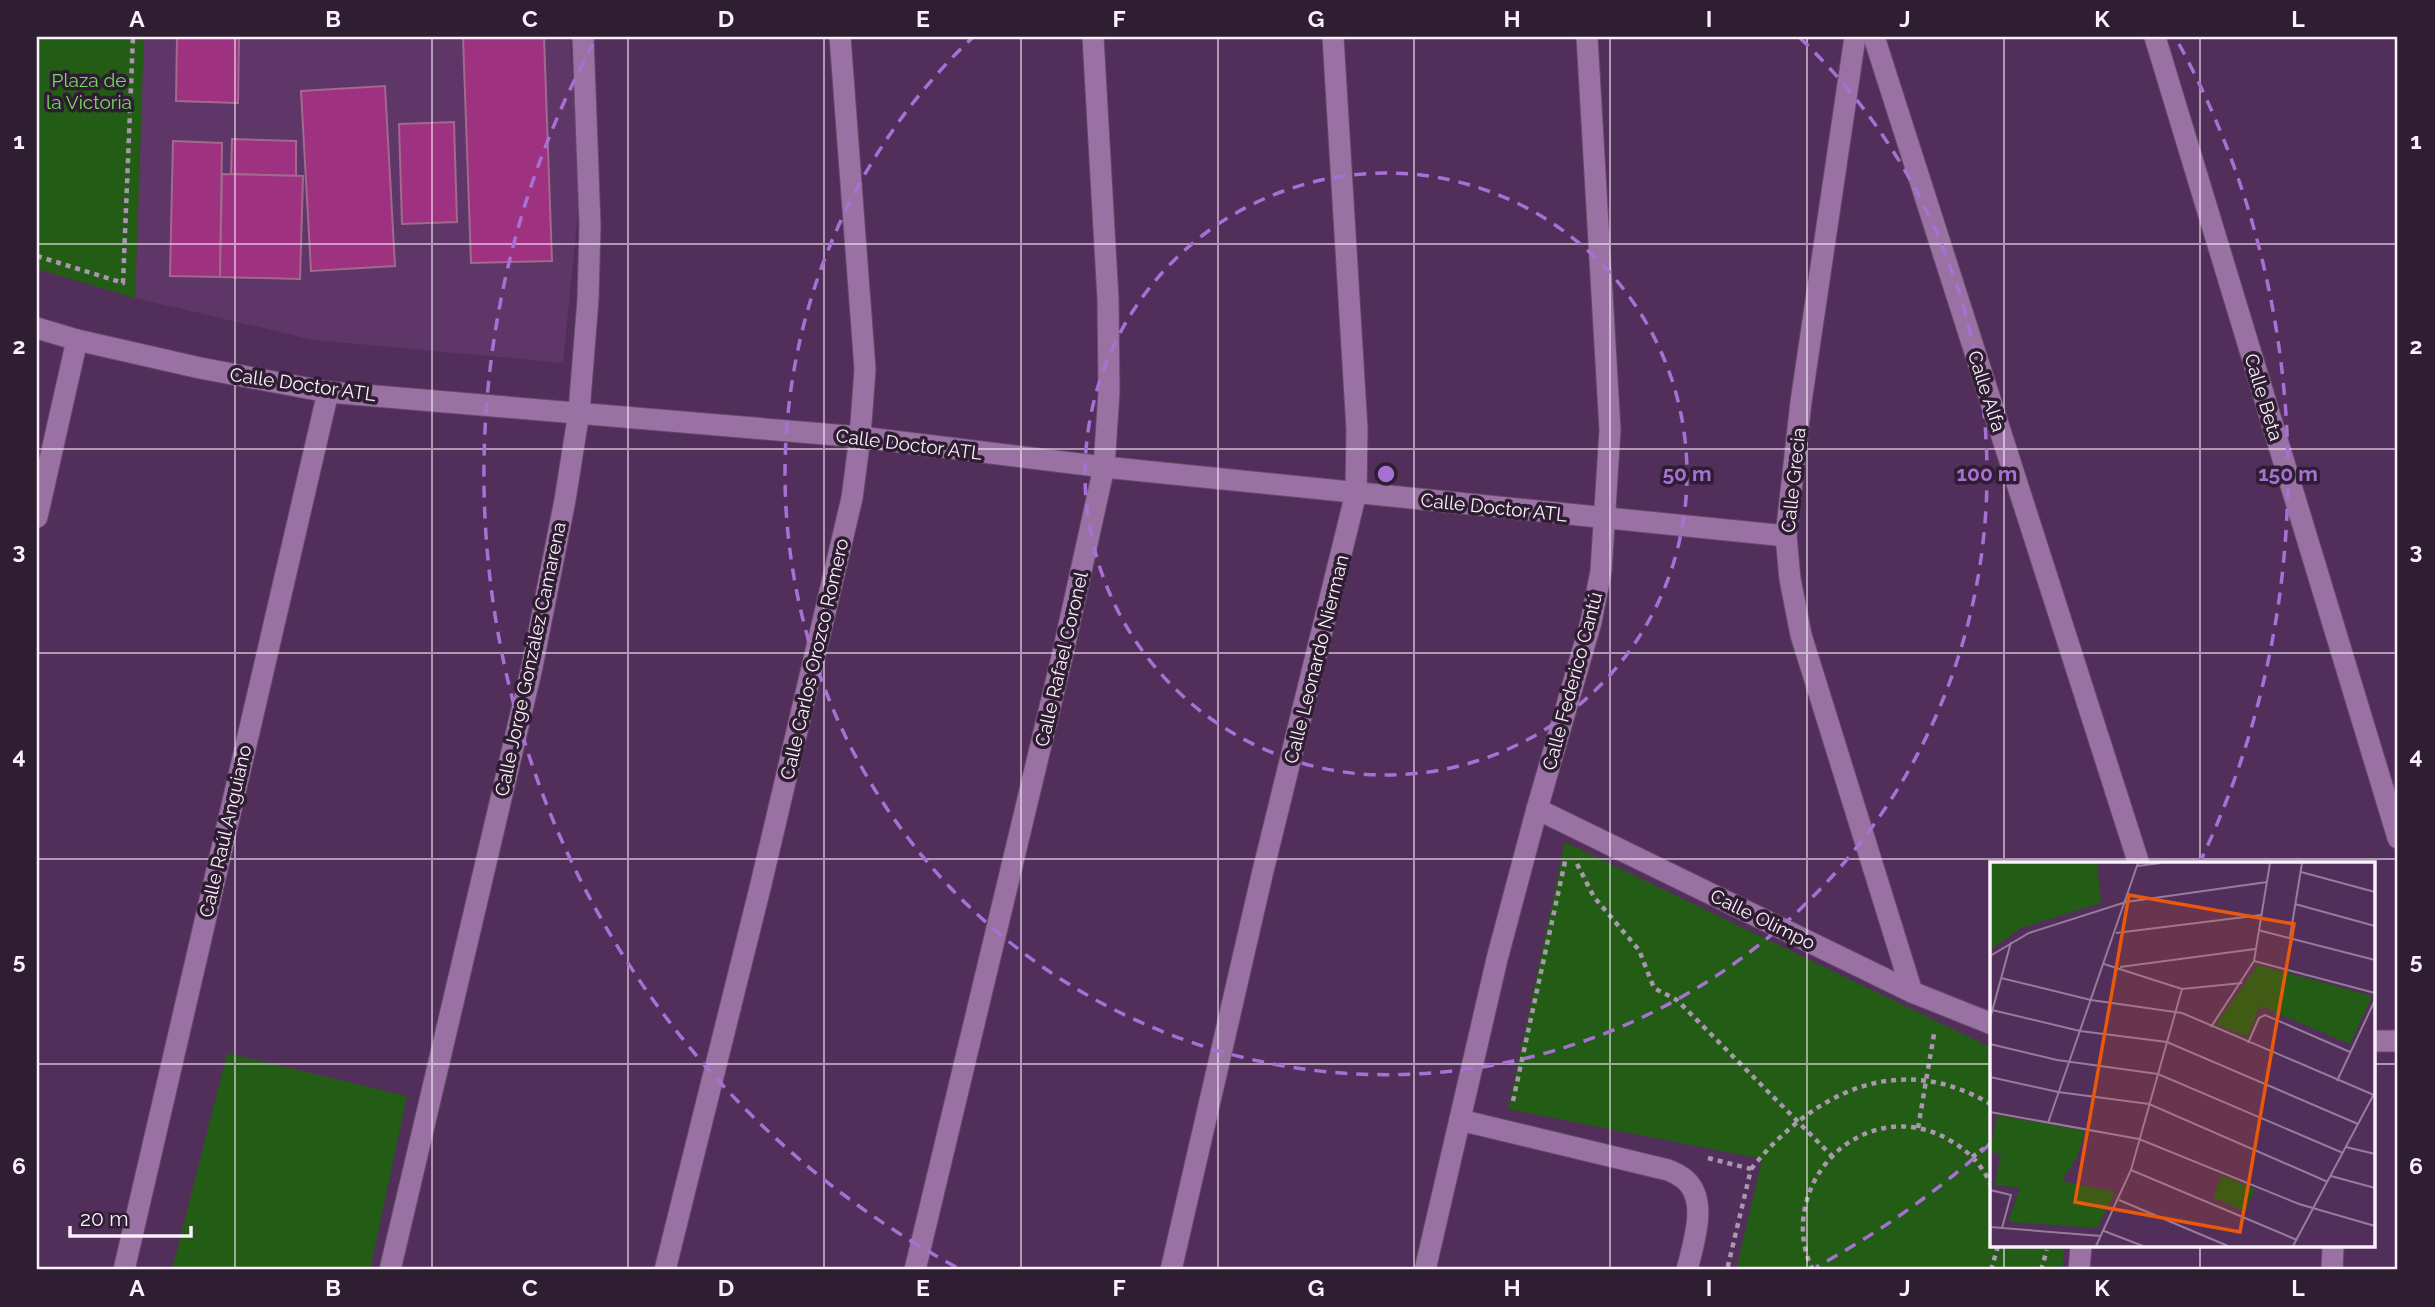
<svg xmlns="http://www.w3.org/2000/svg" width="2435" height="1307" font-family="Raleway,sans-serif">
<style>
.built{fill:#5e3667}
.green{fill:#235c15}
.building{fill:#9e3281;stroke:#a1698e;stroke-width:2}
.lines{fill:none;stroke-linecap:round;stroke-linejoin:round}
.street-casing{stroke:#66496c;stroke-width:23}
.secondary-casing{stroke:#66496c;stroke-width:23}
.path{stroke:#ab96b0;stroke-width:4.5;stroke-dasharray:5 5;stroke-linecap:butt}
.street{stroke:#9a71a3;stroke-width:21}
.secondary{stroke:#9a71a3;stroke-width:21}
.grid{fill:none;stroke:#faf1fc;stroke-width:2;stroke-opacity:0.55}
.ring{fill:none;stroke:#a771d4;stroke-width:3.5;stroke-dasharray:12 9}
.labels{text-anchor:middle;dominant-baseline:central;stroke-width:7;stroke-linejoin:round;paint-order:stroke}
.park-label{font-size:19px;fill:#73de5a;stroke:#2f1e32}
.street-label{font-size:19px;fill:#faf1fc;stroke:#2f1e32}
.inset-road{fill:none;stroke:#957c9b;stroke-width:2}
.view{fill:#e8590c;fill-opacity:0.15;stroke:#e8590c;stroke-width:3.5}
.inset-edge{fill:none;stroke:#faf1fc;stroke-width:3.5}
.centre{fill:#a771d4;stroke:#2f1e32;stroke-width:3.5}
.ring-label{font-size:21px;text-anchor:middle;font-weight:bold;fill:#a771d4;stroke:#2f1e32;stroke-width:7;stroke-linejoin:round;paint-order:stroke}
.neatline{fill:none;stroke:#faf1fc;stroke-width:2.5}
.grid-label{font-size:23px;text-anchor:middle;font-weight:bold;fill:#faf1fc}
</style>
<rect width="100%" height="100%" fill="#522e5a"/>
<path class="built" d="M144,37H570L580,192L563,363L314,340L135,298Z"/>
<g class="green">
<path d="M37,37H144L135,298L37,269Z"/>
<path d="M1565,842L1992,1048V1246H2064L2062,1270H1736L1762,1159L1508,1109Z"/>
<path d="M227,1053L407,1096L370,1270H172Z"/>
</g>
<g class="building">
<path d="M177,37H239L238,103L176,101Z"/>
<path d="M463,37H544L552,261L471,263Z"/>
<path d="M385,86L395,266L311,271L301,91Z"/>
<path d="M454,122L457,222L402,224L399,124Z"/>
<path d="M232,139L296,141V176L231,174Z"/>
<path d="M173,141L222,143L220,277L170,276Z"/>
<path d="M222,174L303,176L300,279L220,277Z"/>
</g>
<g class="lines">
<defs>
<g id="street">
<path d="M1855,37L1801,402L1786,536L1790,579L1801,635L1912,992"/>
<path d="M1874,37L2139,864"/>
<path d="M2155,37L2398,838"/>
<path d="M37,328L77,340L200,368L328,392L860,437L1104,467L1786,536"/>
<path d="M37,517L77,340"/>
<path d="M1537,809L1912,992L1992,1024"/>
<path d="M2374,1041H2398"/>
<path d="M1460,1120L1668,1170C1673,1172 1679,1175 1683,1178C1710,1198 1693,1244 1687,1270"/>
<path d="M124,1270L328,392"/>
<path d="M665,1270L761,884L852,498L860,437L865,369L840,37"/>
<path d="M915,1270L1062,657L1104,467L1109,392L1108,299L1093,37"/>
<path d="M1171,1270L1262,875L1356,493L1357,429L1333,37"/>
<path d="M1425,1270L1497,959L1537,809L1591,622L1601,571L1610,430L1587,37"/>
<path d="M2079,1270L2081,1246"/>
<path d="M2332,1270L2333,1246"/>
</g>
<path id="secondary" d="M390,1270L532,667L565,500L579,412L588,299L590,225L583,37"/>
</defs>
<use href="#street" class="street-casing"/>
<use href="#secondary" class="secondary-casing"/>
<g class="path">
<path d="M37,256L123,283L133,37"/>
<path d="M1577,864L1594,897L1639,950L1654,988L1677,1000L1832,1156"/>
<path d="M1513,1101L1566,857"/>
<path d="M1918,1128L1934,1034"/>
<path d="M1972,1157L1992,1143"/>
<path d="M1708,1158L1751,1169L1727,1270"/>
<path d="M1751,1169C1813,1092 1900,1049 1992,1105"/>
<path d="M1813,1270C1804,1253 1801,1232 1804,1213C1815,1144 1889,1103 1951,1141C1970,1152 1984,1167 1992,1188"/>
<path d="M1991,1270L1998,1246"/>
<path d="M2041,1270L2047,1250"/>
</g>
<use href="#street" class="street"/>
<use href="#secondary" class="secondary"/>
</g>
<path class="grid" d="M235,37V1270M432,37V1270M628,37V1270M824,37V1270M1021,37V1270M1218,37V1270M1414,37V1270M1610,37V1270M1807,37V1270M2004,37V864M2200,37V864M37,244H2398M37,449H2398M37,653H2398M37,859H2398M37,1064H1992M2374,1064H2398M2004,1246V1270M2200,1246V1270"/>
<g class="ring">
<circle cx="1386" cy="474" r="301"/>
<path d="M1800 38A601 601 0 1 1 972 38"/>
<path d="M1990 1144A902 902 0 0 1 1816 1267M956 1267A902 902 0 0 1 593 44M2179 44A902 902 0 0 1 2200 862"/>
</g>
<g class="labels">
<g class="park-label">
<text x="89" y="80">Plaza de<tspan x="89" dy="22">la Victoria</tspan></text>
</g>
<g class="street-label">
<text transform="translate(303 384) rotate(8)">Calle Doctor ATL</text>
<text transform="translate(1987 391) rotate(72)">Calle Alfa</text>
<text transform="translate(2264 397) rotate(73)">Calle Beta</text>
<text transform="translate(909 444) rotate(7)">Calle Doctor ATL</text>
<text transform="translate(1793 480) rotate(-84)">Calle Grecia</text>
<text transform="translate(1494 507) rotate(6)">Calle Doctor ATL</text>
<text transform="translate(530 659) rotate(-78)">Calle Jorge González Camarena</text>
<text transform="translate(814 659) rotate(-77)">Calle Carlos Orozco Romero</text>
<text transform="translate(1061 659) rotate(-77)">Calle Rafael Coronel</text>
<text transform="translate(1316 659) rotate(-76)">Calle Leonardo Nierman</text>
<text transform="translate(1572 681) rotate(-75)">Calle Federico Cantú</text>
<text transform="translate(225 831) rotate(-77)">Calle Raúl Anguiano</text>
<text transform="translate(1763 919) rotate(26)">Calle Olimpo</text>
</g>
</g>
<g transform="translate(1990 862)">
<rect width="385" height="385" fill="#522e5a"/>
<path d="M0,1H107L111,41L31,66L0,88ZM268,103L382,134L360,182L270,144L258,175L226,162ZM7,253L95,269L87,295L72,319L125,330L107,366L18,360L30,326L4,323L11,292L0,290ZM232,313L265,327L255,350L223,335Z" fill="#235c15"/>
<path class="inset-road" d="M147,4L171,1M311,10L385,30M305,42L385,64M268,68L385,98M126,71L271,53M300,75L312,1M0,94L39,71L136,40L277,20M264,99L385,131M114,102L192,127L252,121M130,105L265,87M11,116L101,138L192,151L384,233M2,148L90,169L177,180L368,262M0,157L21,80M221,165L264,99L280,1M258,181L269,156L275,153L360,190M0,182L67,198L168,212L353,291M0,215L68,230L159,242L338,320M347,219L385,138M0,250L149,277L309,342L385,364M58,261L148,1M356,285L385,292M141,308L307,378M341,314L385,326M0,328L21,333L12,366M129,338L238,384M0,365L111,374M114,369L153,384M106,384L141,308L192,127M303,384L385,230"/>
<path class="view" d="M139,33L304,62L250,370L85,340Z"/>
<rect width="385" height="385" class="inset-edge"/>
</g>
<circle cx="1386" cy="474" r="10" class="centre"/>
<g class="ring-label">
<text x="1687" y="481">50 m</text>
<text x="1987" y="481">100 m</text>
<text x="2288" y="481">150 m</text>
</g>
<rect width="2435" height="1307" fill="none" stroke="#2f1e32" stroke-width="77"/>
<path d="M70 1226v10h121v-10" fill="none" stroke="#faf1fc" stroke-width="3.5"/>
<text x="80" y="1226" font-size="21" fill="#faf1fc" stroke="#2f1e32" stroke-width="5" paint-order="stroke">20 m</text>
<rect x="38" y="38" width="2358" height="1230" class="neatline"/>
<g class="grid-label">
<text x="137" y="27">A</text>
<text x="333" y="27">B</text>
<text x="530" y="27">C</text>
<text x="726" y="27">D</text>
<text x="923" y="27">E</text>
<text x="1119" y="27">F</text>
<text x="1316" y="27">G</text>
<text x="1512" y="27">H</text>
<text x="1709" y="27">I</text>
<text x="1905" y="27">J</text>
<text x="2102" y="27">K</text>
<text x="2298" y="27">L</text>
<text x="19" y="149">1</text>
<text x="2416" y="149">1</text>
<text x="19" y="354">2</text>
<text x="2416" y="354">2</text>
<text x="19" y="559">3</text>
<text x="2416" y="559">3</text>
<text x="19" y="764">4</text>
<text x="2416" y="764">4</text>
<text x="19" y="969">5</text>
<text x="2416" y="969">5</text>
<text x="19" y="1174">6</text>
<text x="2416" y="1174">6</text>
<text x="137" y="1296">A</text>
<text x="333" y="1296">B</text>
<text x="530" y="1296">C</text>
<text x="726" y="1296">D</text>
<text x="923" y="1296">E</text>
<text x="1119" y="1296">F</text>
<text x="1316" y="1296">G</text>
<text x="1512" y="1296">H</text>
<text x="1709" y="1296">I</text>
<text x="1905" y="1296">J</text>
<text x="2102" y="1296">K</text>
<text x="2298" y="1296">L</text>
</g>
</svg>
